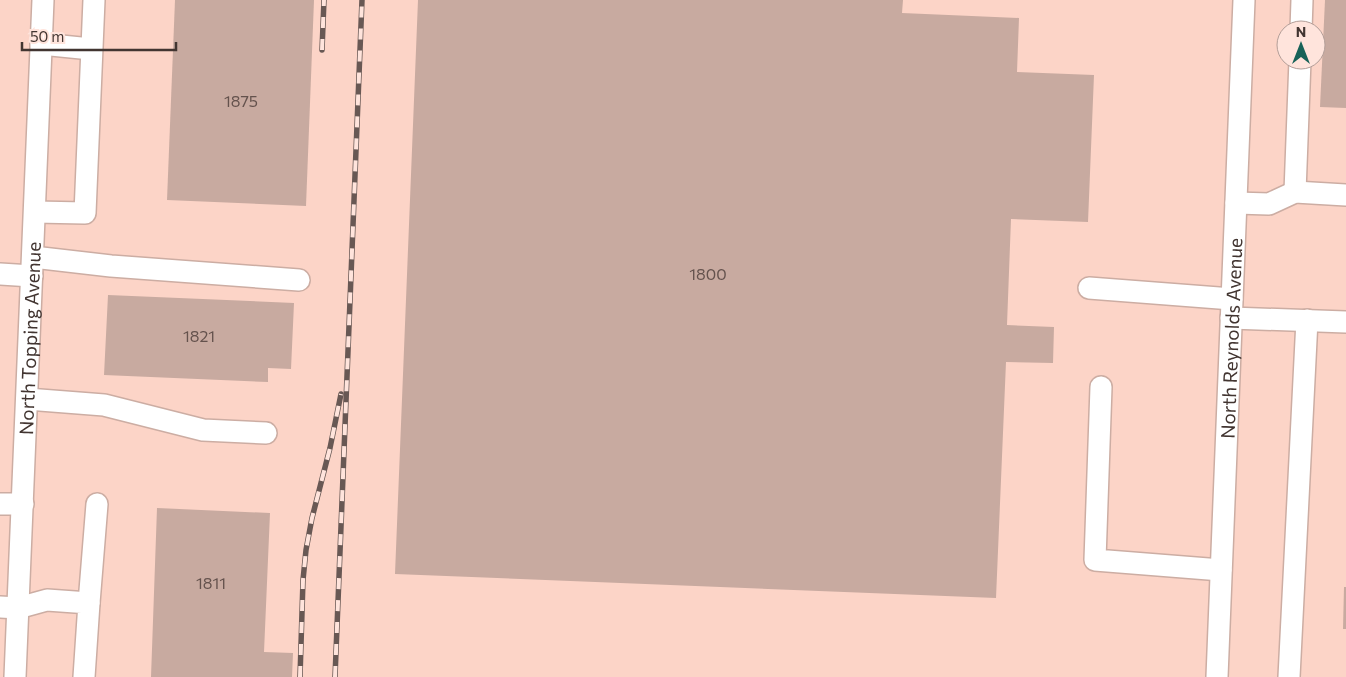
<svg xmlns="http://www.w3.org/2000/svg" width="1346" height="677" font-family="Commissioner,sans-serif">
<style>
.built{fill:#fcd4c7;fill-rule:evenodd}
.building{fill:#c8aaa0}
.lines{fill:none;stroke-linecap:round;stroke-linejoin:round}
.minor-casing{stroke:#ccada3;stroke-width:24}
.minor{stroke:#fff;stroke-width:21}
.rail-casing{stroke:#685854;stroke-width:5.5}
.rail{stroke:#ffe4dc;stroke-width:4;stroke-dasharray:11;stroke-linecap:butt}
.labels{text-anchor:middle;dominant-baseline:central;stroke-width:5;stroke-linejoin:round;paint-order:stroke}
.number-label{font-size:16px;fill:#64524d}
.street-label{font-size:19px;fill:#423531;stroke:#ffe4dc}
</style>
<rect width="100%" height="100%" fill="#ffe4dc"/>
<path class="built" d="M0,0H1346V677H0ZM1286,30H1316V60H1286Z"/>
<g class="building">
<path d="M175,0H314L306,206L167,200Z"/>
<path d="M418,0H903L902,13L1019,18L1017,72L1094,75L1088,222L1011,219L1007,325L1054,327L1053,363L1006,362L996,598L395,574Z"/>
<path d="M1325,0H1346V108L1320,107Z"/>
<path d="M108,295L294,303L291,369L268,368V382L104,375Z"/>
<path d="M157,508L270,513L264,652L293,653L292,677H151Z"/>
<path d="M1344,587H1346V629H1343Z"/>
</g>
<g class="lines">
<defs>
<g id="minor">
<path d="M1301,30L1302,0"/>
<path d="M41,44L91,49"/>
<path d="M1295,192L1300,60"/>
<path d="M1236,203L1269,204L1295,192L1346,195"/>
<path d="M35,212L85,213L94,0"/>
<path d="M33,257L111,266L299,280"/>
<path d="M0,274L32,276"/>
<path d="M1089,288L1232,299"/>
<path d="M1231,318L1346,322"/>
<path d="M1101,387L1095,560L1221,570"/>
<path d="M27,399L104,405L203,430L266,433"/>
<path d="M0,504H23"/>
<path d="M89,603L97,504"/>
<path d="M0,607L18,608L47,600L89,603L84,677"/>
<path id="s1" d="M15,677L43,0"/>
<path id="s2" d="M1217,677L1244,0"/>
<path d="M1289,677L1307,320"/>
</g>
</defs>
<use href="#minor" class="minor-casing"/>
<use href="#minor" class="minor"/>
<defs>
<g id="rail">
<path d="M322,50L324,0"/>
<path d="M300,677L303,580L306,550L312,518L330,448L341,394"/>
<path d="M335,677L362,0"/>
</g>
</defs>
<use href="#rail" class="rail-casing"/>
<use href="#rail" class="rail"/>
</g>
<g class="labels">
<g class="number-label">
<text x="241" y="100">1875</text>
<text x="708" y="273">1800</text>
<text x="199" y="335">1821</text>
<text x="211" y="582">1811</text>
</g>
<g class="street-label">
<text stroke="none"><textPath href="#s1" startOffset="339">North Topping Avenue</textPath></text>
<text stroke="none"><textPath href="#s2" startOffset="339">North Reynolds Avenue</textPath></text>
</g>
</g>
<g transform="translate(1301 45)"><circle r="24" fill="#ffe4dc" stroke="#b39e98"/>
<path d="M0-4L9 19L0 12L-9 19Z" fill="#186258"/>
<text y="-8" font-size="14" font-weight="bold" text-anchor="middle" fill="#423531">N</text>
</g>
<path d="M22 42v8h154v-8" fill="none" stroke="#423531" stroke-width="2.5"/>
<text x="30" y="42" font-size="15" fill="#423531" stroke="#ffe4dc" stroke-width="4" paint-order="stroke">50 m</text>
</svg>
